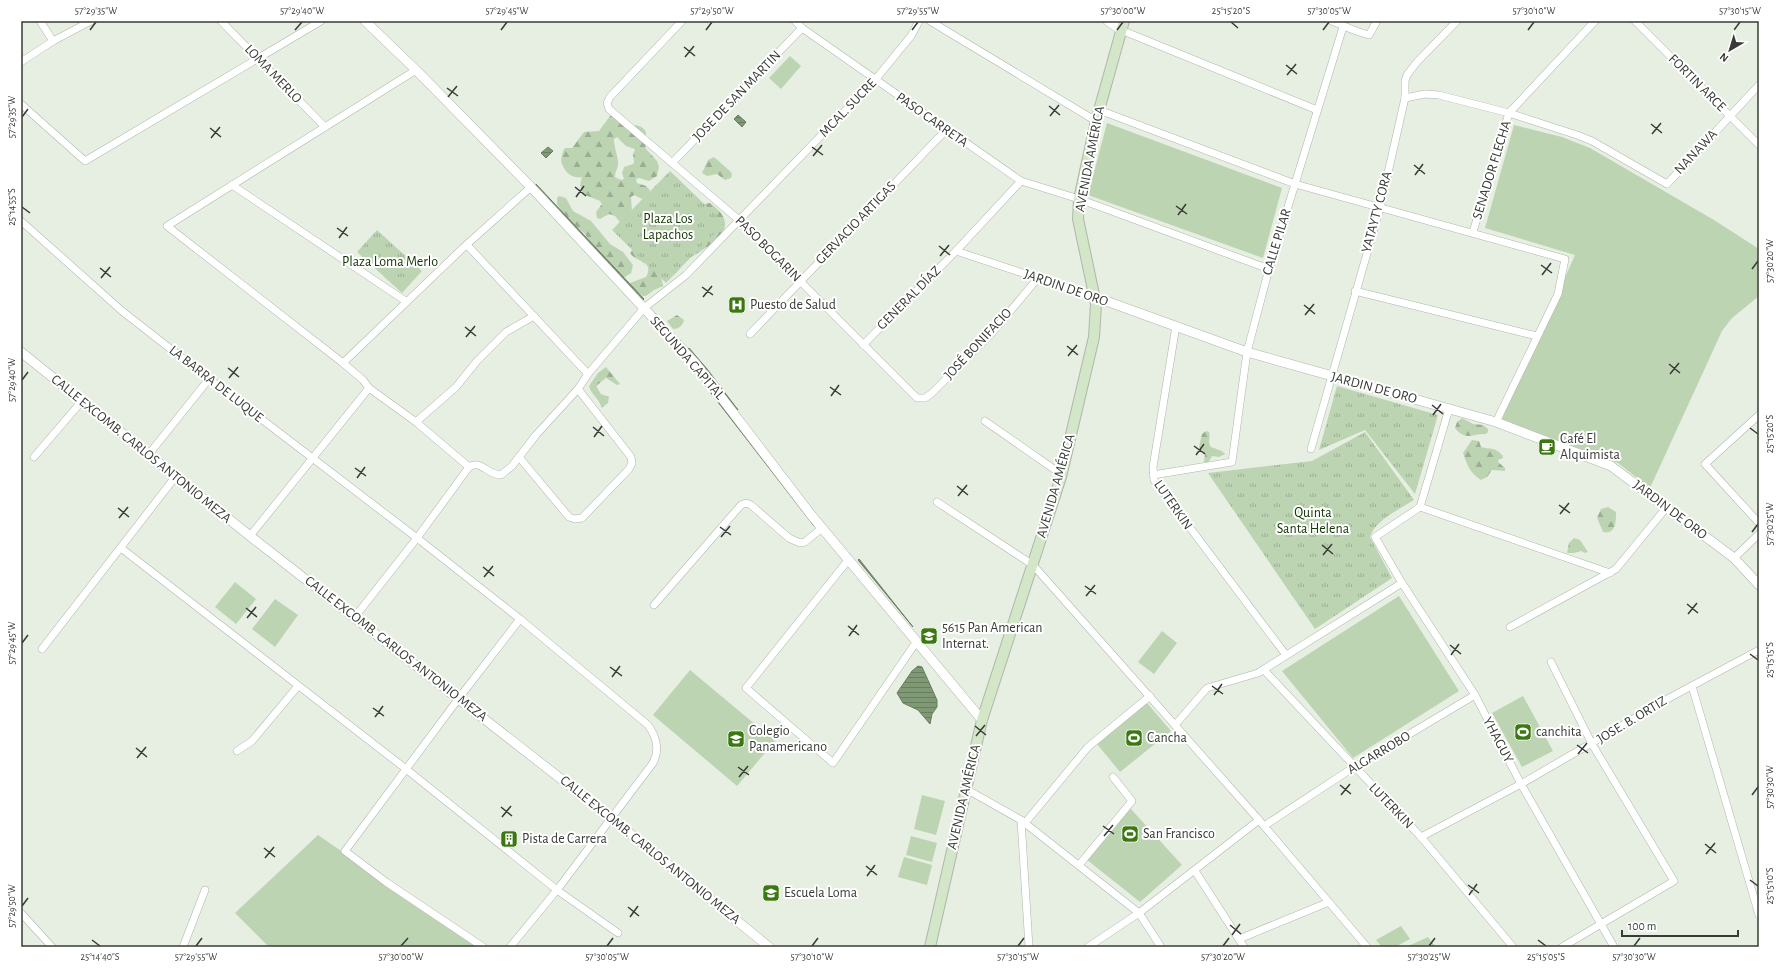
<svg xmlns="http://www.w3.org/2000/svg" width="1780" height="968" font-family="'Alegreya Sans',sans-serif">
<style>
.grass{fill:#bdd4b3}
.forest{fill:url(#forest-firs);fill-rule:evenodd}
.park{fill:url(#park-tufts)}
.water{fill:url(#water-rules);stroke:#6a7d61}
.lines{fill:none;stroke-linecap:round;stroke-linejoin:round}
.minor-casing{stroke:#aeb7ab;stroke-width:8}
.tertiary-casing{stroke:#aeb7ab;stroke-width:10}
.secondary-casing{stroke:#aeb7ab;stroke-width:12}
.minor{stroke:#fff;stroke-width:7}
.tertiary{stroke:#fff;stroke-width:9}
.secondary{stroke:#d3e6c8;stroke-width:10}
.ticks{fill:none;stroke:#383b36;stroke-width:1.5}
.labels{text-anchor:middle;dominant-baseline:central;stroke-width:4;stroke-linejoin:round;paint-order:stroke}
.street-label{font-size:14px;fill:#383b36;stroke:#fff}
.park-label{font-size:14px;fill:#133500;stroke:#fff}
.poi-label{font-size:14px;fill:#383b36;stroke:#fff;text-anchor:start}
.neatline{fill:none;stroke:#383b36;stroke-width:1.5}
.ticks-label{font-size:10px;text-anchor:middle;fill:#383b36}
</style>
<defs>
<pattern id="forest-firs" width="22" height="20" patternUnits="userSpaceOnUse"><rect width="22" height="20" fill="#bdd4b3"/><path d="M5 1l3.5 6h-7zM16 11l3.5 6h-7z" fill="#9bad92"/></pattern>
<pattern id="park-tufts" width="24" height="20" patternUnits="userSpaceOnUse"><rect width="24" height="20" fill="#bdd4b3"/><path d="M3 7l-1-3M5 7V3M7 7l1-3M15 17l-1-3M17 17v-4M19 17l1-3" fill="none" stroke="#9bad92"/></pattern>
<pattern id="water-rules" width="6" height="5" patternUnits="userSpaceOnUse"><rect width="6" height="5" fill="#7f9974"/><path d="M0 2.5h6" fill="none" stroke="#697e60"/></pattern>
</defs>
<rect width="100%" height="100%" fill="#e6efe2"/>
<g class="grass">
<path d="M790,56L801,66L781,89L769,78Z"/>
<path d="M1107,123L1282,188L1263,258L1088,195Z"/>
<path d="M1514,125L1562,137L1590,148L1714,220L1759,249V296L1732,318L1722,331L1650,488L1618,463L1502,419L1575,255L1485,228Z"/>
<path d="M235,582L256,599L236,624L215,607Z"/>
<path d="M1399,596L1459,691L1353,758L1282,671Z"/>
<path d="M275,599L298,615L275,647L252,629Z"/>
<path d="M1162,631L1177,643L1154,674L1138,662Z"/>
<path d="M690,670L775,741L737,786L653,715Z"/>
<path d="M1523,696L1553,751L1522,767L1492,713Z"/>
<path d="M1147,703L1171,731L1120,772L1097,744Z"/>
<path d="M922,795L945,801L936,835L914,829Z"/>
<path d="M1130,808L1182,865L1140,902L1086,859Z"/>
<path d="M318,835L480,947H269L235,913Z"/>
<path d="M911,836L937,843L932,862L906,855Z"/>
<path d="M904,857L932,865L927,885L898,877Z"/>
<path d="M1401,926L1410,939L1395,947H1382L1376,940Z"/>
<path d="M1428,937L1436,947H1406Z"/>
</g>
<g class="forest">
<path d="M610,116H613L629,128L635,125C653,129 643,138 646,149L657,161L659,167L657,176L649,181L639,178L636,179L637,183L646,186L650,190L649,193L642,199L634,195L631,197L632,212L623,226L615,216L609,214L600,219L597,218L596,212L602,204L600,201L583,194L580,185L582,177C571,179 563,171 561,160L563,151L565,148H572L584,132L599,131ZM617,137L626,146L635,149L633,155L634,162L633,164L624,167L622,173L624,179L621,180L615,177C615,171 619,167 618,161C617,153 614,147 614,139Z"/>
<path d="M714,157L731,172L732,175L731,178L725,180L717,174L707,176L702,173L708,160Z"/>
<path d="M559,196L566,198L573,211L591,221L610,244L623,252L633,265L631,273L625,277H620L599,255L585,234L566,218L557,204V198Z"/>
<path d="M710,203C746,229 709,245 687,260C680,265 681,271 672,275L704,204Z"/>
<path d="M635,245L661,277L663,286L654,290L646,296H643L629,286L630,283L646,277C655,260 636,263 630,253Z"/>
<path d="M677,315L684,320C683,326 678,329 673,329L667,321Z"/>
<path d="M606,367L620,384L617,385L606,378L596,386L601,394L609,397L608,403L602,408C600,399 591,395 589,386L598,373Z"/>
<path d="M1462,418L1473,424L1483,425L1488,429V432L1486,434C1473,433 1466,442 1455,428L1457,422Z"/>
<path d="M1206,431L1209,432C1211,437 1207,442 1211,447L1222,451L1225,454L1219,457L1212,456L1208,463L1204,462L1205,454L1199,447L1202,434Z"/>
<path d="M1472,440L1479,441L1481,447C1491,450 1494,446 1503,456L1502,459H1499L1498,462L1505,468V471L1492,470L1487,477L1481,480C1470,473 1467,465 1463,453Z"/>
<path d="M1608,507L1616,512C1616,521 1616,535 1603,532L1597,518L1601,509Z"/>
<path d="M1574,538L1580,540L1588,552L1585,553L1581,551L1574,553H1567L1569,543Z"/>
</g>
<g class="park">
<path d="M670,171L724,223L666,283L612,230Z"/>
<path d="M377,230L422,271L402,293L357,252Z"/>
<path d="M1337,386L1438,415L1415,494L1365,430L1319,450Z"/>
<path d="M1365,432L1414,500C1400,509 1375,520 1370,537L1392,578L1315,629L1208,473L1312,461Z"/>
</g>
<g class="water">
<path d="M738,115L746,122L742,127L734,119Z"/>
<path d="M548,147L553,151L546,158L541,153Z"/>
<path d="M536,184L644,299L643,300L536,185Z"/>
<path d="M689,348L707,369L738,410L688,349Z"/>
<path d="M704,384L815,526H814Z"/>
<path d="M859,559L913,627L858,560Z"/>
<path d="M918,666L922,667L937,700V707L932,714L930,724L918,710L903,703L897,693L912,671Z"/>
</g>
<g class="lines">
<defs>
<g id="minor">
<path d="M40,21L53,41"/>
<path d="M221,21L325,127"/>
<path d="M682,21L610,97L607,103L609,109L739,220L917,398H925L931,394L991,334L1038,278"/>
<path d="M795,21L802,28L1021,181L1079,199L1269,269"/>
<path d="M930,21L1096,121"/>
<path d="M1332,21L1356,31L1369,35L1377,21"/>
<path d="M1635,21L1759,145"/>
<path d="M1121,30L1317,110"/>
<path d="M21,62L53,41L91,21"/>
<path d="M416,70L167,226L343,363L363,380L369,388L416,422L469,467"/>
<path d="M1405,98L1425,94L1439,95L1509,113L1577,135L1592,141L1667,184L1759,85"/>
<path d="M21,104L85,161L321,21"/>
<path d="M1099,110L1295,184L1565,259L1558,294L1496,422"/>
<path d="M672,163L802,28"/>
<path d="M232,185L407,302"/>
<path d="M21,221L122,311L209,379L417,538L520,619L648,725C656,736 660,750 653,763L557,890L510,947"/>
<path d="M1473,232L1509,113L1595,21"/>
<path d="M467,245L588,374"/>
<path d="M956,251L1095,297"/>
<path d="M1355,291L1537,336"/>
<path d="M1176,326L1153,467L1154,480L1286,655"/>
<path d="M750,334L946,130"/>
<path d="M863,345L956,251L1021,181"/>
<path d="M343,363L465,246L531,187"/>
<path d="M1449,409L1420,507L1375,537L1402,583L1475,695L1521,784L1614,947"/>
<path d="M1759,415L1705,464L1759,523"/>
<path d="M985,421L1061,474"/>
<path d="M416,422L456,387L477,361L506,332L534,316"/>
<path d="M1311,449L1380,208L1405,98V81L1407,75L1417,62L1457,21"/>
<path d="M149,454L209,379"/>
<path d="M34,457L82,401"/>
<path d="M519,457L569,517L575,519L582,518L629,469L632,463L631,457L578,389"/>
<path d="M1153,475L1232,462L1247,352L1269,269L1343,27"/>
<path d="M937,502L1033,565L1259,820L1367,947"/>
<path d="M1420,507L1610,573"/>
<path d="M250,536L369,388"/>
<path d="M121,548L406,769L557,890L618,933"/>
<path d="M1734,558L1759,534"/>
<path d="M849,559L746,688L833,763L917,641"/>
<path d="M654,605L741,505L746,503L751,505L789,538L800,543L805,542L822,528"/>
<path d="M354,618L417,538L469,467C481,459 487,475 501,475L512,466L536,435L578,389L588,374L644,308L686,275L875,80L911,36L919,21"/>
<path d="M1510,627L1616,569L1666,508"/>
<path d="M42,649L176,476"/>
<path d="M1551,662L1592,744L1674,881L1562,947"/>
<path d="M1264,670L1421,837L1513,947"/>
<path d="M1692,686L1759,915"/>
<path d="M1175,725L1207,688L1258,673L1402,583"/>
<path d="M237,751L252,741L298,686"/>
<path d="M966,789L1021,820L1139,913L1161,947"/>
<path d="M1021,820L1029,947"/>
<path d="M1025,823L1088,747L1150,696"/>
<path d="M1264,826L1354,767L1475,695"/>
<path d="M1421,837L1521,784L1671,697L1759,650"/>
<path d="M1079,865L1132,801L1113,777"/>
<path d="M1195,871L1244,947"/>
<path d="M21,913L52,947"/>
<path d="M1239,939L1329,902"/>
<path d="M183,947L205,890"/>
<path d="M483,947L386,882L345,851L459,698L520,619"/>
<path d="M1088,947L1139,913L1259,820"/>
</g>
<g id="tertiary">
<path d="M365,21L416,70L531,187L695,363L812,516L982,720"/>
<path d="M1108,21L1121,30"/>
<path d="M1095,297L1247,352L1496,422L1611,466L1734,558L1759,585"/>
<path d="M21,352L250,536L611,818L769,947"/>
</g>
<path id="secondary" d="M930,947L982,720L1061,477L1094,337L1096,304L1078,219L1079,199L1096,121L1124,21"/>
</defs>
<use href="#minor" class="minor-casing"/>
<use href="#tertiary" class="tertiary-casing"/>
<use href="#secondary" class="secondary-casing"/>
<use href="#minor" class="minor"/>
<use href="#tertiary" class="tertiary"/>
<use href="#secondary" class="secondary"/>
</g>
<path class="ticks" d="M1231,22L1238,28M90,30L96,22M295,30L302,22M501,30L507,22M706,30L712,22M912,30L918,22M1117,30L1123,22M1323,30L1329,22M1528,30L1534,22M1734,30L1740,22M684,47L695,56M685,57L694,46M1286,65L1297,74M1287,75L1296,64M447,88L458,96M448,97L457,86M1049,106L1060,115M1050,116L1059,105M22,117L28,109M1651,124L1662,133M210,128L221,137M1652,134L1661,123M211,138L220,127M812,147L823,155M813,156L822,145M1414,165L1425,174M1415,175L1423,164M575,187L586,196M576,197L584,186M1176,206L1187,214M22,207L30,213M1178,215L1186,204M337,228L348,236M339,238L347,227M939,246L950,255M940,256L949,245M1541,265L1552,273M100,268L111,277M1752,269L1758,261M1542,275L1551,263M101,278L110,267M702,287L713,295M703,297L712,286M1304,305L1315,314M1305,315L1314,304M465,327L476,336M466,337L475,326M1067,346L1078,355M1068,356L1077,345M1669,364L1680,373M228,368L239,377M1670,374L1679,363M229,378L238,367M22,380L28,372M830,387L841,395M831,396L839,385M1432,405L1443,414M1433,415L1441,404M593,427L604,436M1750,428L1758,434M594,437L602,426M1194,446L1205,454M1196,455L1204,444M355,468L366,476M357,478L365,467M957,486L968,495M958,496L967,485M1559,505L1570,513M118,508L129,517M1560,514L1569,503M119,518L128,507M720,527L731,535M1752,532L1758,524M721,537L730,526M1322,545L1333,554M1323,555L1332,544M483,567L494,576M484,577L493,566M1085,586L1096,594M1086,596L1095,585M1687,604L1698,613M246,608L257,617M1688,614L1697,603M247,618L256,607M848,626L859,635M849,636L857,625M22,643L28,635M1450,645L1461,654M1750,654L1758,660M1451,655L1459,644M610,667L622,676M612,677L620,666M1212,686L1223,694M1214,695L1222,684M373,708L384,716M375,717L383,706M975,726L986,735M976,736L985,725M1577,745L1588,753M136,748L147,757M1578,754L1587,743M137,758L146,747M738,767L749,775M739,777L748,766M1340,785L1351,794M1341,795L1350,784M1752,795L1758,787M501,807L512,816M502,817L511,806M1103,826L1114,834M1104,836L1113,825M1705,844L1716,853M264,848L275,857M1706,854L1715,843M265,858L274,847M866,866L877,875M867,876L875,865M1750,880L1758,886M1468,885L1479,893M1469,895L1477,884M22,906L28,898M628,907L639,916M630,917L638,906M1230,925L1241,934M1232,935L1240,924M92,940L100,946M1538,940L1546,946M196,946L202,938M401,946L408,938M607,946L613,938M812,946L818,938M1018,946L1024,938M1223,946L1229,938M1429,946L1435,938M1634,946L1640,938"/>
<defs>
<symbol id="hospital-square" viewBox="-11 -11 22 22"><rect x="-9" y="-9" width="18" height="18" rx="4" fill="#3b7811" stroke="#fff"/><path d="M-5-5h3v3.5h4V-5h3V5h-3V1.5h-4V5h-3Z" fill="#fff"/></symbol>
<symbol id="cafe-square" viewBox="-11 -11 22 22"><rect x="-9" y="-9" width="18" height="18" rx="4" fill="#3b7811" stroke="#fff"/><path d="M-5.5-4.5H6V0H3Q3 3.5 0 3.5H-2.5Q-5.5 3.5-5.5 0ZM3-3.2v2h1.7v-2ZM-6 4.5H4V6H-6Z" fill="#fff"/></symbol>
<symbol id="school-square" viewBox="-11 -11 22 22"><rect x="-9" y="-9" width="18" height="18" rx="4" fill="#3b7811" stroke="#fff"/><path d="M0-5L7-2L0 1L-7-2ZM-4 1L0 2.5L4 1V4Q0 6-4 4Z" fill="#fff"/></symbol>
<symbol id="stadium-square" viewBox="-11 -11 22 22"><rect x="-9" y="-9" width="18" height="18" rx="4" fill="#3b7811" stroke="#fff"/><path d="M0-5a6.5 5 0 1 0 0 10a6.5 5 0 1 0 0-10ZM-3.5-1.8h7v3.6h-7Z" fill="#fff"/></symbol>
<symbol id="building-square" viewBox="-11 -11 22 22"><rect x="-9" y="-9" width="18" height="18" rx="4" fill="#3b7811" stroke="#fff"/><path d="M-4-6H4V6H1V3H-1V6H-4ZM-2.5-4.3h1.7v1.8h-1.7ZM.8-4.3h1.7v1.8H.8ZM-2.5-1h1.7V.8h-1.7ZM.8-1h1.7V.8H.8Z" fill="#fff"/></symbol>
</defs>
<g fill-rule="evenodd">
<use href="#hospital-square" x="727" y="295" width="20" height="20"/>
<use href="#cafe-square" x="1537" y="437" width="20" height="20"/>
<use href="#school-square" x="919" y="626" width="20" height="20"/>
<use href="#stadium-square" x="1513" y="722" width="20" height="20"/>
<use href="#stadium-square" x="1124" y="728" width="20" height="20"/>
<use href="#school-square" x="726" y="729" width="20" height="20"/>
<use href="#stadium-square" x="1120" y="824" width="20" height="20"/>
<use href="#building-square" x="499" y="829" width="20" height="20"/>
<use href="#school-square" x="761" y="883" width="20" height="20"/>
</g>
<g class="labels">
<g class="street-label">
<text transform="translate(273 74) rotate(46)">LOMA MERLO</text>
<text transform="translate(1697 83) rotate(45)">FORTIN ARCE</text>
<text transform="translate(737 96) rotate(-46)">JOSE DE SAN MARTIN</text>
<text transform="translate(848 108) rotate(-46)">MCAL. SUCRE</text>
<text transform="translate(932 120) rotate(35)">PASO CARRETA</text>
<text transform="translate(1696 152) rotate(-47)">NANAWA</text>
<text transform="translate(1090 159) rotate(-79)">AVENIDA AMÉRICA</text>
<text transform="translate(1492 170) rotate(-73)">SENADOR FLECHA</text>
<text transform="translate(1377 212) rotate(-75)">YATAYTY CORA</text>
<text transform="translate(856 223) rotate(-46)">GERVACIO ARTIGAS</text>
<text transform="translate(1277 242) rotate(-73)">CALLE PILAR</text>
<text transform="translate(768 249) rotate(45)">PASO BOGARIN</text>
<text transform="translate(1066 288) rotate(19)">JARDIN DE ORO</text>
<text transform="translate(909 298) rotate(-45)">GENERAL DÍAZ</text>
<text transform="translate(978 344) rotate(-47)">JOSÉ BONIFACIO</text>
<text transform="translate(687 358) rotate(49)">SEGUNDA CAPITAL</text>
<text transform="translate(216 384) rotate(38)">LA BARRA DE LUQUE</text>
<text transform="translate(1374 388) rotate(15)">JARDIN DE ORO</text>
<text transform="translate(141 449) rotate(39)">CALLE EXCOMB. CARLOS ANTONIO MEZA</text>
<text transform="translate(1056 486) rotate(-74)">AVENIDA AMÉRICA</text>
<text transform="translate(1173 505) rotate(55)">LUTERKIN</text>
<text transform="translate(1670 510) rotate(37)">JARDIN DE ORO</text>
<text transform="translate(396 649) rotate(38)">CALLE EXCOMB. CARLOS ANTONIO MEZA</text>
<text transform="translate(1632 720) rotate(-31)">JOSE. B. ORTIZ</text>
<text transform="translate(1498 740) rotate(62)">YHAGUY</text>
<text transform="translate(1379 753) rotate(-31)">ALGARROBO</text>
<text transform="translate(964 797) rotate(-77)">AVENIDA AMÉRICA</text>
<text transform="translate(1391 806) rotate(46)">LUTERKIN</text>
<text transform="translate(650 850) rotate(39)">CALLE EXCOMB. CARLOS ANTONIO MEZA</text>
</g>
<g class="park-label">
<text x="668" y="219">Plaza Los<tspan x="668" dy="16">Lapachos</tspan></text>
<text x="390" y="262">Plaza Loma Merlo</text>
<text x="1313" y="513">Quinta<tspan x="1313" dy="16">Santa Helena</tspan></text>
</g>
<g class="poi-label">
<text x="750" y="305">Puesto de Salud</text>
<text x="1560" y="439">Café El<tspan x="1560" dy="16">Alquimista</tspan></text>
<text x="942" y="628">5615 Pan American<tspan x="942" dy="16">Internat.</tspan></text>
<text x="749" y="731">Colegio<tspan x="749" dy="16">Panamericano</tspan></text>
<text x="1536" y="732">canchita</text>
<text x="1147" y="738">Cancha</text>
<text x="1143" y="834">San Francisco</text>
<text x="522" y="839">Pista de Carrera</text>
<text x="784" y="893">Escuela Loma</text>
</g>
</g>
<rect width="1780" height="968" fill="none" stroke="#ffffff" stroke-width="44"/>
<g transform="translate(1730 50) rotate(218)" stroke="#ffffff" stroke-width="3" paint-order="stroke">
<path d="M0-3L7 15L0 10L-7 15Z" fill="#383b36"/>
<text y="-6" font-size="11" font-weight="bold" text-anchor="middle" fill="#383b36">N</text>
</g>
<path d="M1622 930v6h116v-6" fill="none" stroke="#383b36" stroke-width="2"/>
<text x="1628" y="930" font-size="12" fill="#383b36" stroke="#ffffff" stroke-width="3" paint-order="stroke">100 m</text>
<rect x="22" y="22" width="1736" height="924" class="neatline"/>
<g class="ticks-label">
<text x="96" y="14">57°29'35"W</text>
<text x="302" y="14">57°29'40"W</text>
<text x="507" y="14">57°29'45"W</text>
<text x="712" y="14">57°29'50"W</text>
<text x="918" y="14">57°29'55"W</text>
<text x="1123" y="14">57°30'00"W</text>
<text x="1231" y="14">25°15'20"S</text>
<text x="1329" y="14">57°30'05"W</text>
<text x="1534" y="14">57°30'10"W</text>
<text x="1740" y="14">57°30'15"W</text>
<text transform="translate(11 117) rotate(-90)" y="4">57°29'35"W</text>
<text transform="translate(11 207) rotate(-90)" y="4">25°14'55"S</text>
<text transform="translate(1769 261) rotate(-90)" y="4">57°30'20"W</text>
<text transform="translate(11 380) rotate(-90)" y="4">57°29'40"W</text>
<text transform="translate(1769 434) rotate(-90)" y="4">25°15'20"S</text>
<text transform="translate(1769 524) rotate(-90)" y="4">57°30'25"W</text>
<text transform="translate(11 643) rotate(-90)" y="4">57°29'45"W</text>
<text transform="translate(1769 660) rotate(-90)" y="4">25°15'15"S</text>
<text transform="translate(1769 787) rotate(-90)" y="4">57°30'30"W</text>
<text transform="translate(1769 886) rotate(-90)" y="4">25°15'10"S</text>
<text transform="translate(11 906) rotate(-90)" y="4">57°29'50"W</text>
<text x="100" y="960">25°14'40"S</text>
<text x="196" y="960">57°29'55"W</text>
<text x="401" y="960">57°30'00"W</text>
<text x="607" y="960">57°30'05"W</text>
<text x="812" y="960">57°30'10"W</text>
<text x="1018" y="960">57°30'15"W</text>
<text x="1223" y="960">57°30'20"W</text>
<text x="1429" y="960">57°30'25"W</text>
<text x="1546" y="960">25°15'05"S</text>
<text x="1634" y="960">57°30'30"W</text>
</g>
</svg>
